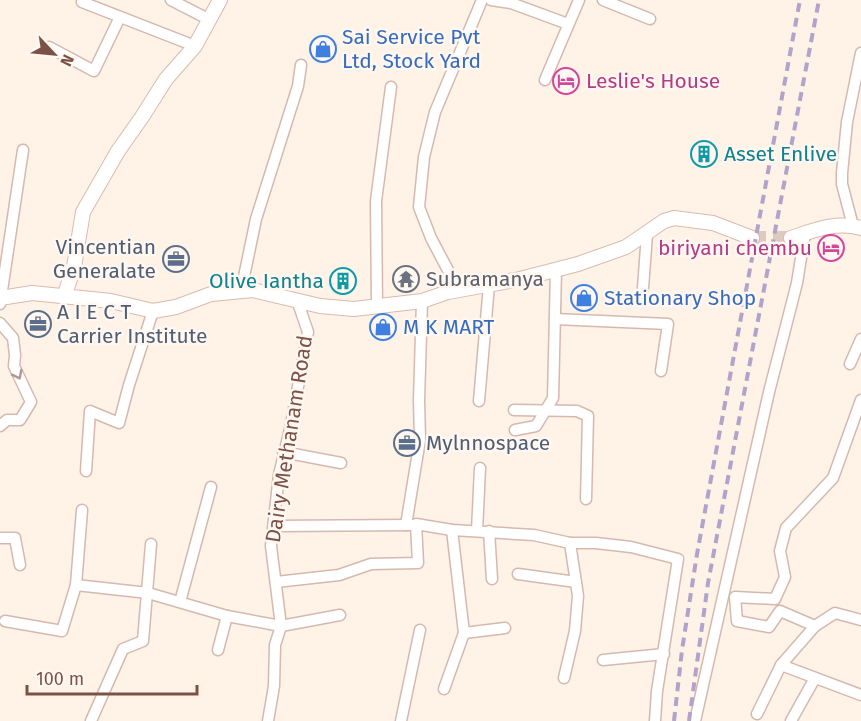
<svg xmlns="http://www.w3.org/2000/svg" width="861" height="721" font-family="'Fira Sans',sans-serif">
<style>
.lines{fill:none;stroke-linecap:round;stroke-linejoin:round}
.secondary-tunnel{stroke:#decabf;stroke-width:14;stroke-dasharray:14 7;stroke-linecap:butt}
.street-casing{stroke:#d5b9ae;stroke-width:13}
.secondary-casing{stroke:#dbbaad;stroke-width:16}
.street{stroke:#fff;stroke-width:10}
.secondary{stroke:#fff;stroke-width:14}
.rail{stroke:#b2a3cb;stroke-width:4;stroke-dasharray:9 6;stroke-linecap:butt}
.oneway{stroke:#b09791}
.labels{text-anchor:middle;dominant-baseline:central;stroke-width:5;stroke-linejoin:round;paint-order:stroke}
.shop-label{font-size:21px;fill:#366cbe;stroke:#fff7f0;text-anchor:start}
.hotel-label{font-size:21px;fill:#b23c85;stroke:#fff7f0;text-anchor:start}
.culture-label{font-size:21px;fill:#0d838f;stroke:#fff7f0;text-anchor:start}
.service-label{font-size:21px;fill:#4e5e75;stroke:#fff7f0;text-anchor:start}
.worship-label{font-size:21px;fill:#5b616d;stroke:#fff7f0;text-anchor:start}
.street-label{font-size:21px;fill:#7c5247;stroke:#fff7f0}
</style>
<rect width="100%" height="100%" fill="#fff2e7"/>
<g class="lines">
<path class="secondary-tunnel" d="M752,238H791"/>
<defs>
<g id="street">
<path d="M171,0L210,20"/>
<path d="M491,0L511,3L568,24"/>
<path d="M603,0L650,19"/>
<path d="M82,2L195,46"/>
<path d="M49,47L94,71L120,17"/>
<path d="M545,80L579,0"/>
<path d="M853,226L842,184V173L847,122L861,53"/>
<path d="M643,288L647,234"/>
<path d="M241,291L256,219L298,86L301,65"/>
<path d="M459,291L431,238L419,207L424,157L435,112L482,0"/>
<path d="M0,304L23,150"/>
<path d="M377,306L376,201L391,87"/>
<path d="M555,319L668,324L661,371"/>
<path d="M0,323L13,338L15,355L14,366L31,402L20,420H7L0,426"/>
<path d="M850,364L861,339"/>
<path d="M479,401L489,285"/>
<path d="M514,410L577,411L588,416L586,499"/>
<path d="M515,430L536,426L553,398L556,270"/>
<path d="M283,452L341,463"/>
<path d="M86,471L90,411L119,423L129,385L153,311"/>
<path d="M406,525L420,440L419,400L422,301"/>
<path d="M274,526L411,525"/>
<path d="M477,531L480,468"/>
<path d="M489,531L492,579"/>
<path d="M0,538H15L20,565"/>
<path d="M518,574L576,582"/>
<path d="M276,582L339,575L371,564L418,563L416,524L452,530L534,535L570,543H596L631,547L678,559L657,691L655,721"/>
<path d="M76,585L148,593L227,616L281,626L340,615"/>
<path d="M180,602L211,487"/>
<path d="M5,621L62,631L76,585L82,510"/>
<path d="M815,626L780,611L769,627L737,621L735,597L775,599L785,577L780,551L786,528L833,478L861,400"/>
<path d="M464,633L505,628"/>
<path d="M218,650L227,616"/>
<path d="M603,660L664,654"/>
<path d="M781,665L815,626L835,613L861,620"/>
<path d="M564,678L575,631L578,596L570,543"/>
<path d="M444,689L464,633L452,530"/>
<path d="M757,714L781,665L861,695"/>
<path d="M91,721L123,649L143,641L151,544"/>
<path d="M268,721L274,686L275,645L281,626L271,546L279,475L291,425L308,332L297,300"/>
<path d="M401,721L420,630"/>
<path d="M695,721L769,392L797,283L805,233"/>
<path d="M791,721L815,678"/>
</g>
<g id="secondary">
<path d="M791,238C815,230 836,221 861,228"/>
<path d="M64,297L74,267L83,212L118,151L142,117L166,79L195,46L220,0"/>
<path d="M0,298L32,293L111,301L153,311L176,307L211,294L253,290L320,306L354,309L422,301L448,292L520,279L578,264L626,247L664,221L674,218L713,223L752,238"/>
</g>
</defs>
<use href="#street" class="street-casing"/>
<use href="#secondary" class="secondary-casing"/>
<use href="#street" class="street"/>
<use href="#secondary" class="secondary"/>
<g class="rail">
<path d="M674,721L682,650L697,554L800,0"/>
<path d="M689,721L708,583L819,0"/>
</g>
</g>
<defs><path id="oneway-chevron" d="M-2-3.5L2.5 0L-2 3.5" fill="none" stroke-width="1.6" stroke-linecap="round" stroke-linejoin="round" transform="scale(1.5)"/></defs>
<use class="oneway" href="#oneway-chevron" transform="translate(18 375) rotate(63)"/>
<defs>
<symbol id="shop-ring" viewBox="-11 -11 22 22"><circle r="9.5" fill="#fff7f0" stroke="#3f7fe0" stroke-width="1.5"/><path d="M-5-2.5h2.3a2.7 3.5 0 0 1 5.4 0H5L5.5 6h-11ZM-1.5-2.5h3a1.5 2.3 0 0 0-3 0Z" fill="#3f7fe0"/></symbol>
<symbol id="hotel-ring" viewBox="-11 -11 22 22"><circle r="9.5" fill="#fff7f0" stroke="#d1479c" stroke-width="1.5"/><path d="M-6-4.5h1.5V1H6V5H4.5V3h-9V5H-6ZM-4 0a1.8 1.8 0 1 1 3.6 0ZM.5 0V-2.5h3Q6-2.5 6 0Z" fill="#d1479c"/></symbol>
<symbol id="building-ring" viewBox="-11 -11 22 22"><circle r="9.5" fill="#fff7f0" stroke="#0f9aa8" stroke-width="1.5"/><path d="M-4-6H4V6H1V3H-1V6H-4ZM-2.5-4.3h1.7v1.8h-1.7ZM.8-4.3h1.7v1.8H.8ZM-2.5-1h1.7V.8h-1.7ZM.8-1h1.7V.8H.8Z" fill="#0f9aa8"/></symbol>
<symbol id="office-ring" viewBox="-11 -11 22 22"><circle r="9.5" fill="#fff7f0" stroke="#5c6f8a" stroke-width="1.5"/><path d="M-6-3h4V-5.5h4V-3h4V5H-6ZM-1-4.5V-3h2v-1.5ZM-6 0V1H6V0Z" fill="#5c6f8a"/></symbol>
<symbol id="temple-ring" viewBox="-11 -11 22 22"><circle r="9.5" fill="#fff7f0" stroke="#6b7280" stroke-width="1.5"/><path d="M0-6L5-2H3V0L6.5 2.5H4V6H1.5V3h-3V6H-4V2.5H-6.5L-3 0V-2H-5Z" fill="#6b7280"/></symbol>
</defs>
<g fill-rule="evenodd">
<use href="#shop-ring" x="308" y="34" width="30" height="30"/>
<use href="#hotel-ring" x="551" y="66" width="30" height="30"/>
<use href="#building-ring" x="689" y="139" width="30" height="30"/>
<use href="#hotel-ring" x="816" y="233" width="30" height="30"/>
<use href="#office-ring" x="161" y="244" width="30" height="30"/>
<use href="#temple-ring" x="391" y="264" width="30" height="30"/>
<use href="#building-ring" x="328" y="266" width="30" height="30"/>
<use href="#shop-ring" x="569" y="283" width="30" height="30"/>
<use href="#office-ring" x="23" y="309" width="30" height="30"/>
<use href="#shop-ring" x="368" y="312" width="30" height="30"/>
<use href="#office-ring" x="392" y="428" width="30" height="30"/>
</g>
<g class="labels">
<g class="shop-label">
<text x="342" y="37">Sai Service Pvt<tspan x="342" dy="24">Ltd, Stock Yard</tspan></text>
<text x="604" y="298">Stationary Shop</text>
<text x="403" y="327">M K MART</text>
</g>
<g class="hotel-label">
<text x="586" y="81">Leslie's House</text>
<text x="812" y="248" text-anchor="end">biriyani chembu</text>
</g>
<g class="culture-label">
<text x="724" y="154">Asset Enlive</text>
<text x="324" y="281" text-anchor="end">Olive Iantha</text>
</g>
<g class="service-label">
<text x="156" y="247" text-anchor="end">Vincentian<tspan x="156" dy="24">Generalate</tspan></text>
<text x="57" y="312">A I E C T<tspan x="57" dy="24">Carrier Institute</tspan></text>
<text x="426" y="443">Mylnnospace</text>
</g>
<g class="worship-label">
<text x="426" y="279">Subramanya</text>
</g>
<g class="street-label">
<text transform="translate(289 439) rotate(-81)">Dairy Methanam Road</text>
</g>
</g>
<g transform="translate(54 54) rotate(116)" stroke="#fff7f0" stroke-width="4.5" paint-order="stroke">
<path d="M0-4.5L10 22L0 15L-10 22Z" fill="#7c5247"/>
<text y="-9" font-size="16" font-weight="bold" text-anchor="middle" fill="#7c5247">N</text>
</g>
<path d="M27 685v9h170v-9" fill="none" stroke="#7c5247" stroke-width="3"/>
<text x="36" y="685" font-size="18" fill="#7c5247" stroke="#fff7f0" stroke-width="4.5" paint-order="stroke">100 m</text>
</svg>
